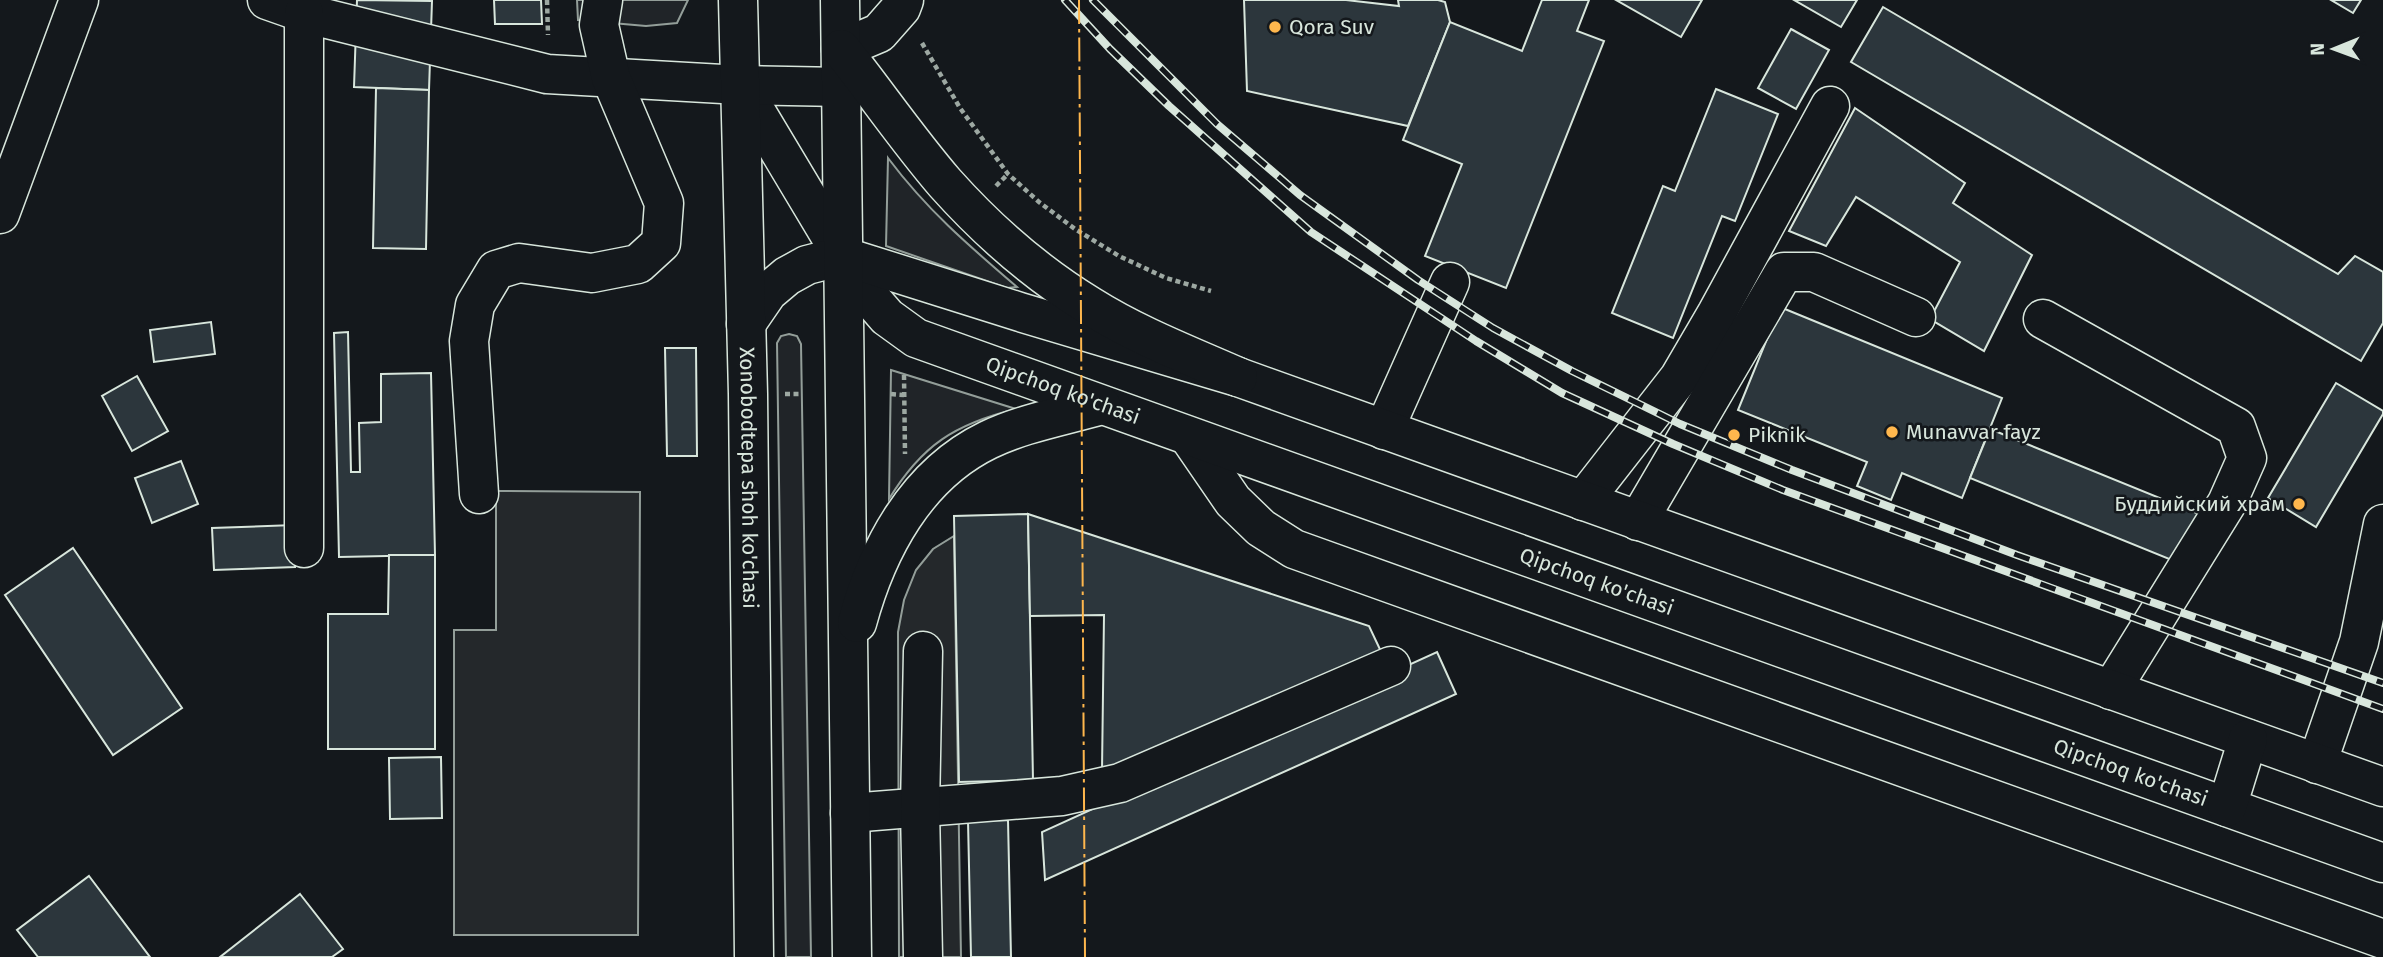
<svg xmlns="http://www.w3.org/2000/svg" width="2383" height="957" font-family="'Fira Sans',sans-serif">
<style>
.green{fill:#202428;stroke:#939e99;stroke-width:2}
.parking{fill:#24282b;stroke:#939e99;stroke-width:2}
.building{fill:#2c363c;stroke:#d8e6dc;stroke-width:2}
.lines{fill:none;stroke-linecap:round;stroke-linejoin:round}
.minor-casing{stroke:#d8e6dc;stroke-width:41}
.major-casing{stroke:#d8e6dc;stroke-width:41}
.highway-casing{stroke:#d8e6dc;stroke-width:41}
.path{stroke:#9da8a2;stroke-width:4.5;stroke-dasharray:5 3.5;stroke-linecap:butt}
.minor{stroke:#14181c;stroke-width:38}
.major{stroke:#14181c;stroke-width:38}
.highway{stroke:#14181c;stroke-width:38}
.rail-casing{stroke:#d8e6dc;stroke-width:8}
.rail{stroke:#14181c;stroke-width:5;stroke-dasharray:16;stroke-linecap:butt}
.power{stroke:#ffb74d;stroke-width:2;stroke-dasharray:24 5 3.5 5;stroke-linecap:butt}
.poi-dot{fill:#ffb74d;stroke:#14181c;stroke-width:2.5}
.labels{text-anchor:middle;dominant-baseline:central;stroke-width:5;stroke-linejoin:round;paint-order:stroke}
.poi-label{font-size:21px;fill:#d8e6dc;stroke:#14181c;text-anchor:start}
.street-label{font-size:21px;fill:#d8e6dc;stroke:#14181c}
</style>
<rect width="100%" height="100%" fill="#14181c"/>
<g class="green">
<path d="M577,0H688L677,23L646,26L578,20Z"/>
<path d="M888,158C927,210 968,245 1017,287L1007,288L886,246Z"/>
<path d="M789,334L797,336L801,344L811,957H786L777,343L781,336Z"/>
<path d="M891,370L1016,409C955,424 922,445 889,499Z"/>
</g>
<g class="parking">
<path d="M496,491L640,492L638,935H454V630H496Z"/>
<path d="M954,536L961,957H899L898,632L904,600L916,570L933,549Z"/>
</g>
<g class="building">
<path d="M357,0L432,1L429,90L354,87Z"/>
<path d="M494,0H541L542,24H495Z"/>
<path d="M1244,0H1346L1399,6L1398,0H1438L1445,2L1450,22L1408,126L1247,91Z"/>
<path d="M1542,0H1589L1577,31L1604,41L1506,288L1425,256L1462,164L1403,140L1450,22L1522,51Z"/>
<path d="M1616,0H1702L1681,37Z"/>
<path d="M1794,0H1857L1841,27Z"/>
<path d="M2331,0H2361L2353,13Z"/>
<path d="M1883,7L2338,274L2355,256L2383,272V323L2361,361L1851,62Z"/>
<path d="M1791,29L1829,50L1796,109L1758,88Z"/>
<path d="M376,88L429,90L426,249L373,248Z"/>
<path d="M1716,89L1778,114L1735,221L1722,216L1673,338L1612,313L1663,186L1675,191Z"/>
<path d="M1855,108L1965,183L1953,203L2032,255L1984,351L1930,319L1960,262L1856,197L1826,246L1789,231Z"/>
<path d="M1780,307L2002,398L1962,498L1902,473L1891,500L1857,486L1867,462L1738,410Z"/>
<path d="M211,322L215,354L154,362L150,330Z"/>
<path d="M348,332L351,472H360L359,423L381,422V374L431,373L435,555L339,557L334,333Z"/>
<path d="M665,348H696L697,456H667Z"/>
<path d="M137,376L168,431L132,451L102,396Z"/>
<path d="M2336,383L2383,411V414L2316,527L2268,498Z"/>
<path d="M1990,429L2199,514L2179,563L1970,478Z"/>
<path d="M181,461L198,504L152,523L135,478Z"/>
<path d="M1028,514L1033,780L959,782L954,516Z"/>
<path d="M1028,514L1369,626L1385,660L1102,771L1104,615L1030,616Z"/>
<path d="M294,525L295,567L214,570L212,528Z"/>
<path d="M73,548L182,708L113,755L5,595Z"/>
<path d="M389,555H435V749H328V614H388Z"/>
<path d="M1437,652L1456,694L1045,880L1042,832Z"/>
<path d="M441,757L442,818L390,819L389,758Z"/>
<path d="M1008,820L1011,957H971L968,821Z"/>
<path d="M89,876L150,957H38L17,930Z"/>
<path d="M300,894L343,949L332,957H220Z"/>
</g>
<g class="lines">
<defs>
<g id="minor">
<path d="M267,0L304,13L547,74L740,85"/>
<path d="M841,49L879,33L901,8L904,0"/>
<path d="M0,214L79,0"/>
<path d="M2043,319L2236,427L2247,458L2227,503L2111,690"/>
<path d="M1384,430L1450,282"/>
<path d="M1189,437L1233,501L1261,528L1294,549L2383,939"/>
<path d="M479,494L469,341L475,305L496,270L519,263L592,273L638,264L661,243L664,203L611,78L599,25L603,0"/>
<path d="M1583,501L1679,378L1717,313L1830,106"/>
<path d="M1638,521L1784,272H1814L1916,317"/>
<path d="M304,548V13"/>
<path d="M2317,764L2359,642L2383,524"/>
<path d="M850,813L1062,796L1120,783L1391,666"/>
<path d="M923,957L920,809L923,651"/>
</g>
<g id="major">
<path id="s1" d="M740,85L861,287L887,317L916,338L2383,863"/>
<path d="M740,85L842,87"/>
<path d="M746,324L768,292L787,276L807,265L842,256L1020,312L1238,377L2383,787"/>
<path d="M2227,807L2248,739"/>
</g>
<g id="highway">
<path id="s2" d="M738,0L748,394L754,957"/>
<path d="M840,0L852,957"/>
<path d="M841,49C876,93 908,140 945,183C987,230 1036,273 1090,306C1136,335 1188,355 1238,377"/>
<path d="M857,623C877,549 916,475 988,440C1023,423 1064,416 1101,405"/>
</g>
</defs>
<use href="#minor" class="minor-casing"/>
<use href="#major" class="major-casing"/>
<use href="#highway" class="highway-casing"/>
<g class="path">
<path d="M547,0L548,35"/>
<path d="M922,43L960,108L1008,174L1039,202L1075,229L1119,256L1166,278L1211,291"/>
<path d="M996,186L1008,174"/>
<path d="M904,375L905,454"/>
<path d="M785,394H802"/>
<path d="M891,394L904,395"/>
</g>
<use href="#minor" class="minor"/>
<use href="#major" class="major"/>
<use href="#highway" class="highway"/>
<defs>
<g id="rail">
<path d="M1065,0L1110,49L1169,106L1311,232L1476,341L1562,393L1673,444L1783,490L2383,709"/>
<path d="M1093,0L1217,124L1300,195L1418,280L1493,328L1572,371L1680,424L1792,470L2017,555L2383,683"/>
</g>
</defs>
<use href="#rail" class="rail-casing"/>
<use href="#rail" class="rail"/>
<path class="power" d="M1079,0L1085,957"/>
</g>
<g class="poi-dot">
<circle cx="1275" cy="27" r="7"/>
<circle cx="1892" cy="432" r="7"/>
<circle cx="1734" cy="435" r="7"/>
<circle cx="2299" cy="504" r="7"/>
</g>
<g class="labels">
<g class="poi-label">
<text x="1289" y="27">Qora Suv</text>
<text x="1906" y="432">Munavvar fayz</text>
<text x="1748" y="435">Piknik</text>
<text x="2285" y="504" text-anchor="end">Буддийский храм</text>
</g>
<g class="street-label">
<text stroke="none"><textPath href="#s1" startOffset="467">Qipchoq ko'chasi</textPath></text>
<text stroke="none"><textPath href="#s2" startOffset="478">Xonobodtepa shoh ko'chasi</textPath></text>
<text stroke="none"><textPath href="#s1" startOffset="1034">Qipchoq ko'chasi</textPath></text>
<text stroke="none"><textPath href="#s1" startOffset="1601">Qipchoq ko'chasi</textPath></text>
</g>
</g>
<g transform="translate(2334 49) rotate(269)" stroke="#14181c" stroke-width="5" paint-order="stroke">
<path d="M0-5L12 26L0 18L-12 26Z" fill="#d8e6dc"/>
<text y="-10" font-size="19" font-weight="bold" text-anchor="middle" fill="#d8e6dc">N</text>
</g>
</svg>
